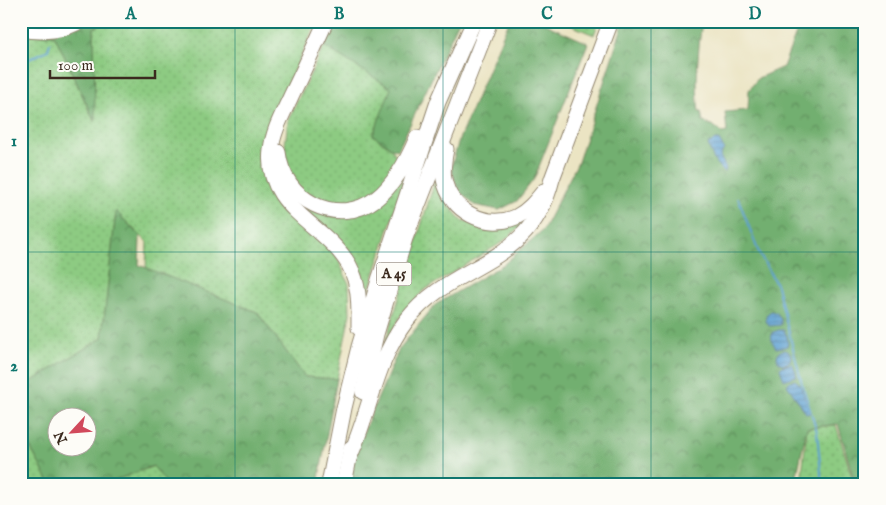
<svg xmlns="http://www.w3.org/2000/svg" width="886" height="505" font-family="'IM FELL English',serif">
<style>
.grass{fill:url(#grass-dots);stroke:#647a50}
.forest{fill:url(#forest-crowns);stroke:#566c47;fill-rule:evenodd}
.water{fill:url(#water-rules);stroke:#4c6578}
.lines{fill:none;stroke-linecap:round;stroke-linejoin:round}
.stream{stroke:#5da0d1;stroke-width:2}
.major-casing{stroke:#938770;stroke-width:14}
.highway-casing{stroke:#938770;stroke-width:17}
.major{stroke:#fff;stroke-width:12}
.highway{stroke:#fff;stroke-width:15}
.grid{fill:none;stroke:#0f766e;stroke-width:1;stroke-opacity:0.55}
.labels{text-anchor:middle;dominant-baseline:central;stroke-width:4;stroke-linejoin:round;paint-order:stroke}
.shield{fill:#fdfcf7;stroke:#75695f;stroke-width:1}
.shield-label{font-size:14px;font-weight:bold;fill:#3b2a1e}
.neatline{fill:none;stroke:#0f766e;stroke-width:2}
.grid-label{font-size:16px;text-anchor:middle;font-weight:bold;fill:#0f766e}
</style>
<defs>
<pattern id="grass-dots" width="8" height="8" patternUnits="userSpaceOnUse" patternTransform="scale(1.25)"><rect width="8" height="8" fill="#8dcb82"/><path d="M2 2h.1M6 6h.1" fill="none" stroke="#7bae70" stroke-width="1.8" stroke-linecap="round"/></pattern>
<pattern id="forest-crowns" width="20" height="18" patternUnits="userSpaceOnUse" patternTransform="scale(1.25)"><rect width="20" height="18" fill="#72af70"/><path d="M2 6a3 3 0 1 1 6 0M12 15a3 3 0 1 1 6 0" fill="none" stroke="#5f8f5b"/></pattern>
<pattern id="water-rules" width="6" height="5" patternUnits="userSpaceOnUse" patternTransform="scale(1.25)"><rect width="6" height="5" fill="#5da0d1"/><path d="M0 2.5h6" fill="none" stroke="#4e83a9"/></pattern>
</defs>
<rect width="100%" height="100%" fill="#fdfcf7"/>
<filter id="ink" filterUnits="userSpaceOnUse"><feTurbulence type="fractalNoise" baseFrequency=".02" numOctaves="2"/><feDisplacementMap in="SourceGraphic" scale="10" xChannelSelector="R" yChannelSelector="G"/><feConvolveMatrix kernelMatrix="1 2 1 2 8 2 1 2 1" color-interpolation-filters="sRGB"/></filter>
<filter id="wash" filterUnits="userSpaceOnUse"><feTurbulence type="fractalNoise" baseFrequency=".0096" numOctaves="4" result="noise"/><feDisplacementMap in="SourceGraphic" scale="20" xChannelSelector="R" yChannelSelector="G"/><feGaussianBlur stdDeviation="1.12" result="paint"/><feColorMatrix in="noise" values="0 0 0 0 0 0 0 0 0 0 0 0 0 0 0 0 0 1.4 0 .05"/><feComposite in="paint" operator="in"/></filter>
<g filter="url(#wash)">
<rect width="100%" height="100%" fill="#ebe4c3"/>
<g class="grass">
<path d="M108,21H317L265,135L264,159L337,257L349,284L350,314L337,379L305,377L257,312L146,268L147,242L116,212L102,338L21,388V32L55,36L94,121V28Z"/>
<path d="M561,21H599L594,35Z"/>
<path d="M324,46L392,88L373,135L391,148L407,172L363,309L360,275L297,203L284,184L285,145L288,120Z"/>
<path d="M437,174L441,195L461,220L492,228L524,224L501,243L423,291L400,318L385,343Z"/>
<path d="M836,425L854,484H801L807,428Z"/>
<path d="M21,430L50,484H21Z"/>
<path d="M154,466L167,484H105Z"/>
</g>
<g class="forest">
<path d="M21,21H108L94,28L95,122L55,36L21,32Z"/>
<path d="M336,21H459L398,150L391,148L373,135L391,88L324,46Z"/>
<path d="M509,21H538L588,43L534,179L517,201L499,210L474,205L457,189L451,167L460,137Z"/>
<path d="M624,21H702C698,51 695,82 699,112H701L703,122L714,126L722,133L727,132L725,112L748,110L749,90L758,78L783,67L798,28L794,21H860L865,24V484H855L838,424L807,428L795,484H351L355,451L399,349L435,305L504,264L543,230L578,162Z"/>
<path d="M116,211L140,236L139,265L257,312L305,377L337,379L318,484H167L153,466L105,484H50L21,430V388L102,338ZM58,418H88V448H58Z"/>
</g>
<g class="water">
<path d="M715,140H719L724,149L720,156L726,168L725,172C715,166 711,154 708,144Z"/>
<path d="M771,311L777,313L781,320V325L769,326L766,321V315Z"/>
<path d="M779,330H784L787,336L788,345L785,347L776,348C772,342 770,338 773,332Z"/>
<circle cx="784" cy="357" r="7"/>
<path d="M792,363L796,372V376L784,380L780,369L782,366Z"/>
<path d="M795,380L800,384L810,411L809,414L806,413L787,385L790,381Z"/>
</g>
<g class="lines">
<g class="stream">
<path d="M56,25L61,21"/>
<path d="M21,63L48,50L50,43"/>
<path d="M738,198L759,253L777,286L802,384L817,432L821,473V484"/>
</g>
</g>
</g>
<g filter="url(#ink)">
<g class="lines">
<defs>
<path id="major" d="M21,31C44,34 63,33 83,21"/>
<g id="highway">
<path d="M326,21C315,45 304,70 292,94C284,112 273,130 271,150C264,208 325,223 349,265C360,285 359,306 359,328"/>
<path d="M446,149C444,159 442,169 444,179C450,211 486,230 516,217C528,211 536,201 544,191"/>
<path d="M278,152C283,200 337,229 377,198C396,183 408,159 417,138"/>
<path d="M363,392L376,334L405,238L490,21"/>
<path d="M349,458C370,413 375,362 406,321C454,259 530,269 552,179L611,21"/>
<path d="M329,484L344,408L359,347L380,277L438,102L474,21"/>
<path d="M344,484L351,448"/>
</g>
</defs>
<use href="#major" class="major-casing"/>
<use href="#highway" class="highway-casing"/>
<use href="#major" class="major"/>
<use href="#highway" class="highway"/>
</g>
</g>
<path class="grid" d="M235,21V484M443,21V484M651,21V484M21,252H865"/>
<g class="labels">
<rect class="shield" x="376.5" y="262.5" width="35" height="23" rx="4"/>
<g class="shield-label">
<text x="394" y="274">A 45</text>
</g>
</g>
<rect width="886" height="505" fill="none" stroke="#fdfcf7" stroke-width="55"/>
<g transform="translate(72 432) rotate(244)"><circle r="24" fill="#fdfcf7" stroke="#afa8a0"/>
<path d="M0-4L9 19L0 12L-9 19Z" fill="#d1495b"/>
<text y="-8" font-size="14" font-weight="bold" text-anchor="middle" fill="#3b2a1e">N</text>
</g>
<path d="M50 70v8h105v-8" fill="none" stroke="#3b2a1e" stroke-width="2.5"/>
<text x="58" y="70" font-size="15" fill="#3b2a1e" stroke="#fdfcf7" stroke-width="4" paint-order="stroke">100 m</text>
<rect x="28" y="28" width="830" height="450" class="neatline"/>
<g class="grid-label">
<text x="131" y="19">A</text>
<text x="339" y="19">B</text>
<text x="547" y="19">C</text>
<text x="755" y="19">D</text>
<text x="14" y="146">1</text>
<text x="14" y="371">2</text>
</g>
</svg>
